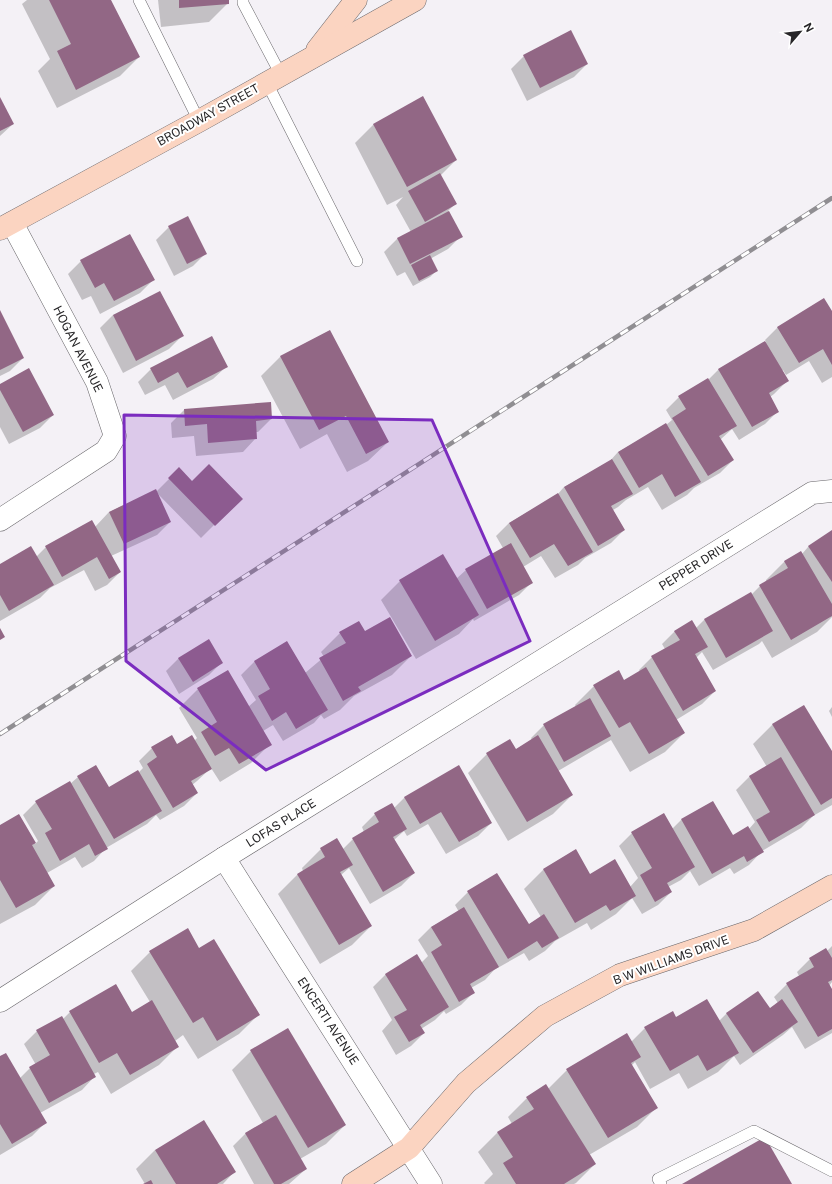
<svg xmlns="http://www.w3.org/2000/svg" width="832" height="1184" font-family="'Public Sans',sans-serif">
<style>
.shadow{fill:#0003}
.building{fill:#926785}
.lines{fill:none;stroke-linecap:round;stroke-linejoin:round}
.lane-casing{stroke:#68666a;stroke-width:12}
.street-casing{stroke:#68666a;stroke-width:23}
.secondary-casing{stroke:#68666a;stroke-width:23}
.lane{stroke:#fff;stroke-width:11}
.street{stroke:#fff;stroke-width:22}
.secondary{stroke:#fbd4c1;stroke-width:22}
.rail-casing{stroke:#908e92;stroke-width:4.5}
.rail{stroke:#fff;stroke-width:3;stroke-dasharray:9;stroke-linecap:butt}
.marked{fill:#7b2cbf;fill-opacity:0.2;stroke:#7b2cbf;stroke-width:3;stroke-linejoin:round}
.labels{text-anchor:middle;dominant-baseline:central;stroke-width:4;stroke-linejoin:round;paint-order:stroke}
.street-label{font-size:12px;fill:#282729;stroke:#fff}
</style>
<rect width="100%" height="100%" fill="#f4f1f6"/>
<g class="shadow">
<path d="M27,0H109L139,57L120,76L57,108L38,71L50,59L22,4Z"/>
<path d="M158,0H228V3L209,22L161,27Z"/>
<path d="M524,56L587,64L574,77L527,101L511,69Z"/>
<path d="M0,100L13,124L0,136Z"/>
<path d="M374,124L456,160L440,176L456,203L448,211L461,236L448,249L430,259L436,271L430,277L413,286L405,272L397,276L384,252L397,239L411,232L396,205L403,197L387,205L355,143Z"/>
<path d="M169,227L206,253L193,266L174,276L156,240Z"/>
<path d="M81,261L153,280L140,293L100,314L91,296L82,300L68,274Z"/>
<path d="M160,292L182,336L169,349L123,373L100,328L113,315Z"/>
<path d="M0,313L23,358L10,371L0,376Z"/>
<path d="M832,313V377L822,383L809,361L786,375L783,370L781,371L787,381L774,394L770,397L778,411L765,424L739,440L732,429L720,440L733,460L720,473L694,488L687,495L662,510L648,487L626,500L618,507L613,510L624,530L611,543L585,558L578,565L555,578L541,556L523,567L532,582L519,595L474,621L473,619L459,634L416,659L381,600L400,581L456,579L466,570L503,548L496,536L509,523L557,495L564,487L609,462L618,452L666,425L672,420L666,410L679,397L708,380L719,369L766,342L765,340L778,327Z"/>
<path d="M329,331L388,442L368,461L347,472L327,434L300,449L261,376L280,357Z"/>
<path d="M227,366L213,379L173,400L165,385L145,395L138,382L151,369Z"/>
<path d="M0,385L53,415L40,428L9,444L0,427Z"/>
<path d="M270,403L271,419L258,432H256V438L243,452L196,456L194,436L172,438L171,423L184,410Z"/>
<path d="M179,469L192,482L241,498L201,538L157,493L170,522L157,535L111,556L120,572L107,585L95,591L84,570L50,588L40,598L0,621V565L36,557L46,547L95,527L109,512L155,491L156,492Z"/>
<path d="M832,531V617L817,632L772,658L762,641L759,644L713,670L702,652L696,658L715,691L702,704L676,720L684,733L665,752L630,772L611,740L599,747L558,771L572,795L553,814L508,841L468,773L487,754L515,750L532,740L531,738L544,725L576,707L575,705L594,686L624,681L640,672L639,670L652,657L665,649L662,644L675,631L696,628L704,620L750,594L751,595L760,586L766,582V580L785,561L802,554L808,547Z"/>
<path d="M340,633H364L411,656L392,675L354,696L340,710L324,719L321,715L314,723L283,741L273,725L263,731L270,744L251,763L220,782L211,768L197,781L192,785L197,793L184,806L160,820L156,815L147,824L106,848L94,861L82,868L75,857L47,873L54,886L35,905L0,924V826L19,815L35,844L38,841L23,815L36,802L70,784L78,777L108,789L138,773L143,768L139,761L152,748L177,746L194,741L197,738L179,708L198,689L248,707L256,700L241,675L254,662L287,642L305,673L324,657L321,652Z"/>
<path d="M179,658L222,662L209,675L179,694L166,671Z"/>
<path d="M804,706L832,753V805L813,816L801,828L762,851L749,865L734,874L730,868L699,886L690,871L681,880L668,887L671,892L658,905L642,914L632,898L616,914L591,930L587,923L555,941L545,951L529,961L524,953L494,970L485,980L471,988L474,992L461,1005L446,1014L444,1011L435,1020L421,1029L424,1033L411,1046L396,1055L382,1031L392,1020L373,987L386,974L421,963L428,956L418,940L431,927L459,912L455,905L468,892L497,874L528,925L541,917L524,889L543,870L575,850L590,875L630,887L638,878L619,846L632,833L672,829L681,820L712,802L732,836L749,829L755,822L736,790L749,777L767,767L753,744L772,725Z"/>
<path d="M832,707V717L829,711Z"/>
<path d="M405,797L491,823L478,836L446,854L428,824L407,836L404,831L394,840L414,873L401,886L370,904L349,868L341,875L371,926L352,945L320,964L278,894L297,875L303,871L302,868L321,849L337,840L343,849L353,839L364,832L362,827L375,814L394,808Z"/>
<path d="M832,946V982L829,986L832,991V1033L805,1049L792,1027L783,1035L740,1065L734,1056L718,1072L688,1089L679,1073L650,1089L635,1062L631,1066L656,1108L637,1127L589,1155L595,1164L576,1183L574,1184H485L484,1183L493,1174L478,1152L497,1133L512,1124L508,1117L527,1098L548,1089L567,1070L631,1042L645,1028L676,1018L719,1021L727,1013L770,1009L778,1003L774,997L787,984L799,976L797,972L810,959L827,951Z"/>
<path d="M199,949L258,1015L239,1034L198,1059L183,1035L175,1041L178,1046L159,1065L111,1094L98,1072L94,1074L95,1076L82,1090L40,1113L45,1123L32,1136L0,1155V1057L20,1078L30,1068L36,1065L24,1044L37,1031L63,1019L70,1012L132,1013L150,1002L131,971L150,952Z"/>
<path d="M251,1051L345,1125L326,1144L300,1159L306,1169L289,1184H254L233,1146L246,1133L263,1123L232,1070Z"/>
<path d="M155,1150L234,1172L223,1184H145L136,1169Z"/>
</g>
<g class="building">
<path d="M49,0H111L140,57L76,90L57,51L71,44Z"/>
<path d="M179,0H229V4L179,8Z"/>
<path d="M571,30L588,64L540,88L523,55Z"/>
<path d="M423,96L457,160L407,187L373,124Z"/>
<path d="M0,97L14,124L0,131Z"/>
<path d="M440,173L457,204L425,222L408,191Z"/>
<path d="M449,211L463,237L410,264L397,238Z"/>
<path d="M188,216L207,254L187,264L168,226Z"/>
<path d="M130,234L155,280L114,301L104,283L95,288L80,260Z"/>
<path d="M430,255L438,271L419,281L411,265Z"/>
<path d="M160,291L184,336L136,361L113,315Z"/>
<path d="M824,298L832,311V365L823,349L799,363L777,327Z"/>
<path d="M0,310L24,358L0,370Z"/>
<path d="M330,330L389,442L366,454L346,416L319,430L280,356Z"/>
<path d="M212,336L228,367L187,388L178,372L158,383L150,368Z"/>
<path d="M765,341L789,381L769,393L779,412L752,427L718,369Z"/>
<path d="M29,368L54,415L23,432L0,390V384Z"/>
<path d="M708,378L737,426L719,436L734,460L708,476L672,418L686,409L678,396Z"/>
<path d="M271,402L272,419L256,421L257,439L208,443L207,424L185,426L184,409Z"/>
<path d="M666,423L701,482L675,497L662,474L639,488L618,452Z"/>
<path d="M612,459L633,494L611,506L625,530L598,546L564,487Z"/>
<path d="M209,464L243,499L215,526L168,478L179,467L192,481Z"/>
<path d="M156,489L171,522L124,544L109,512Z"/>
<path d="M558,493L593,552L568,566L554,544L530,558L509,523Z"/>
<path d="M92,520L121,572L109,579L97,557L62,577L45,546Z"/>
<path d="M832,530V582L808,546Z"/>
<path d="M511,543L533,583L487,609L465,569Z"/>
<path d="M31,546L54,585L9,611L0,595V564Z"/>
<path d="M801,551L832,604V616L791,640L759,585L788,568L784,561Z"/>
<path d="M443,554L479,615L435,641L399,580Z"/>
<path d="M751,592L773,631L726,658L704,619Z"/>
<path d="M390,617L412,656L358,687L361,691L343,701L319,658L346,643L339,632L359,621L365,631Z"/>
<path d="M692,620L708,647L695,654L716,691L683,711L651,656L680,640L674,631Z"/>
<path d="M0,628L5,637L0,640Z"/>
<path d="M209,639L223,663L193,682L178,658Z"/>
<path d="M287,641L328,710L296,729L286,712L272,721L258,696L270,689L254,661Z"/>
<path d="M646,667L685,733L649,754L630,722L619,728L593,685L619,670L624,680Z"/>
<path d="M228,670L272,745L239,764L229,748L215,756L201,732L217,722L197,688Z"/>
<path d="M590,698L611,736L564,762L543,724Z"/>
<path d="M804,705L832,751V798L821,805L772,724Z"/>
<path d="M172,735L177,744L192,735L212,769L191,781L198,793L173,808L147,764L157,757L151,747Z"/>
<path d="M538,735L573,795L527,822L486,753L510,739L516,749Z"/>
<path d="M781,757L815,815L769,842L756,820L770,812L749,776Z"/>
<path d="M96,765L109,787L138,770L162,811L114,839L77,776Z"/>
<path d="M459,765L492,823L459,842L441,812L420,824L404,797Z"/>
<path d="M70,781L108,849L95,856L89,844L60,861L45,833L52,829L35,801Z"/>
<path d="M713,801L733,835L748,826L764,852L747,862L744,856L712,874L681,819Z"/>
<path d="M392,803L407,829L393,837L415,873L383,892L352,838L379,822L374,813Z"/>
<path d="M664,813L695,867L667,883L672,892L655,902L640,875L652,868L631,832Z"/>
<path d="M19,814L36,843L32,845L55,886L16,908L0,880V825Z"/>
<path d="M337,838L353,865L340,872L372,926L339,945L297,874L325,857L320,848Z"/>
<path d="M576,849L590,874L615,859L636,896L610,911L606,905L575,923L543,869Z"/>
<path d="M497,873L529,924L544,914L559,938L542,948L537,941L508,959L467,891Z"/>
<path d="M464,907L499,967L470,984L475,993L459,1002L431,952L442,945L431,927Z"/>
<path d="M188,928L199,948L214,939L260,1015L217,1041L203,1017L193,1023L149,951Z"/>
<path d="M826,948L832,958V980L828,982L832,989V1029L818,1037L786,983L814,967L809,958Z"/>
<path d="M417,954L449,1007L420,1025L425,1033L409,1042L394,1017L407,1010L385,974Z"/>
<path d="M116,984L132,1012L152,1000L179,1047L130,1075L117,1053L99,1063L69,1011Z"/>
<path d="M758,991L770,1008L782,999L798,1022L753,1053L726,1013Z"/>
<path d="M707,999L739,1053L707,1071L698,1055L670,1071L644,1027L673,1011L676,1017Z"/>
<path d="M62,1016L96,1077L49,1103L29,1067L50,1055L36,1030Z"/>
<path d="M288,1028L346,1125L308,1148L250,1050Z"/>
<path d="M627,1033L641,1057L631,1063L658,1108L608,1138L566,1069Z"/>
<path d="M6,1053L47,1123L12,1144L0,1124V1056Z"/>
<path d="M546,1084L596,1164L564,1184H516L503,1163L513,1157L497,1132L534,1109L526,1097Z"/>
<path d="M276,1115L307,1169L281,1184H274L245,1133Z"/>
<path d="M204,1120L236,1172L217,1184H176L155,1150Z"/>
<path d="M765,1137L792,1184H682Z"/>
<path d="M151,1180L153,1184H143Z"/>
</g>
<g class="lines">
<defs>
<g id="lane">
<path d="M139,0L199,121"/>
<path d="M243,0V3L281,75"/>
<path d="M267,83L357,261"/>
<path d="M661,1184L658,1179L754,1131L832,1171"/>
</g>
<g id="street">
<path d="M0,520L106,451L115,436L97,382L12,223"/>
<path d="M224,858L431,1184"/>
<path d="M0,1001L224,858L812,493L832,491"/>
</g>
<g id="secondary">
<path d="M317,50L356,0"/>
<path d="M0,229L199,121L415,0"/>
<path d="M353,1184L409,1148L466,1083L545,1016L620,975L754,930L832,886"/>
</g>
</defs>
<use href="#lane" class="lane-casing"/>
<use href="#street" class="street-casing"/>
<use href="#secondary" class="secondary-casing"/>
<use href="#lane" class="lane"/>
<use href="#street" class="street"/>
<use href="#secondary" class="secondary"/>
<defs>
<path id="rail" d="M0,734L832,198"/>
</defs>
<use href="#rail" class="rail-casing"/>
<use href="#rail" class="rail"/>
</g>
<path class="marked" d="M124,415L432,420L530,641L266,770L126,661Z"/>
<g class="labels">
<g class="street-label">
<text transform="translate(208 115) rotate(-29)">BROADWAY STREET</text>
<text transform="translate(78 349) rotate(63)">HOGAN AVENUE</text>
<text transform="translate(696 565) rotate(-32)">PEPPER DRIVE</text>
<text transform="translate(281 823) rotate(-32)">LOFAS PLACE</text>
<text transform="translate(671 960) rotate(-20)">B W WILLIAMS DRIVE</text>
<text transform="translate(328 1021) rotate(57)">ENCERTI AVENUE</text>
</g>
</g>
<g transform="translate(800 32) rotate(62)" stroke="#ffffff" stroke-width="3" paint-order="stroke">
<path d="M0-3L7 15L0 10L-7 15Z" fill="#282729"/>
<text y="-6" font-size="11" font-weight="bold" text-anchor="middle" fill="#282729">N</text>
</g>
</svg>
